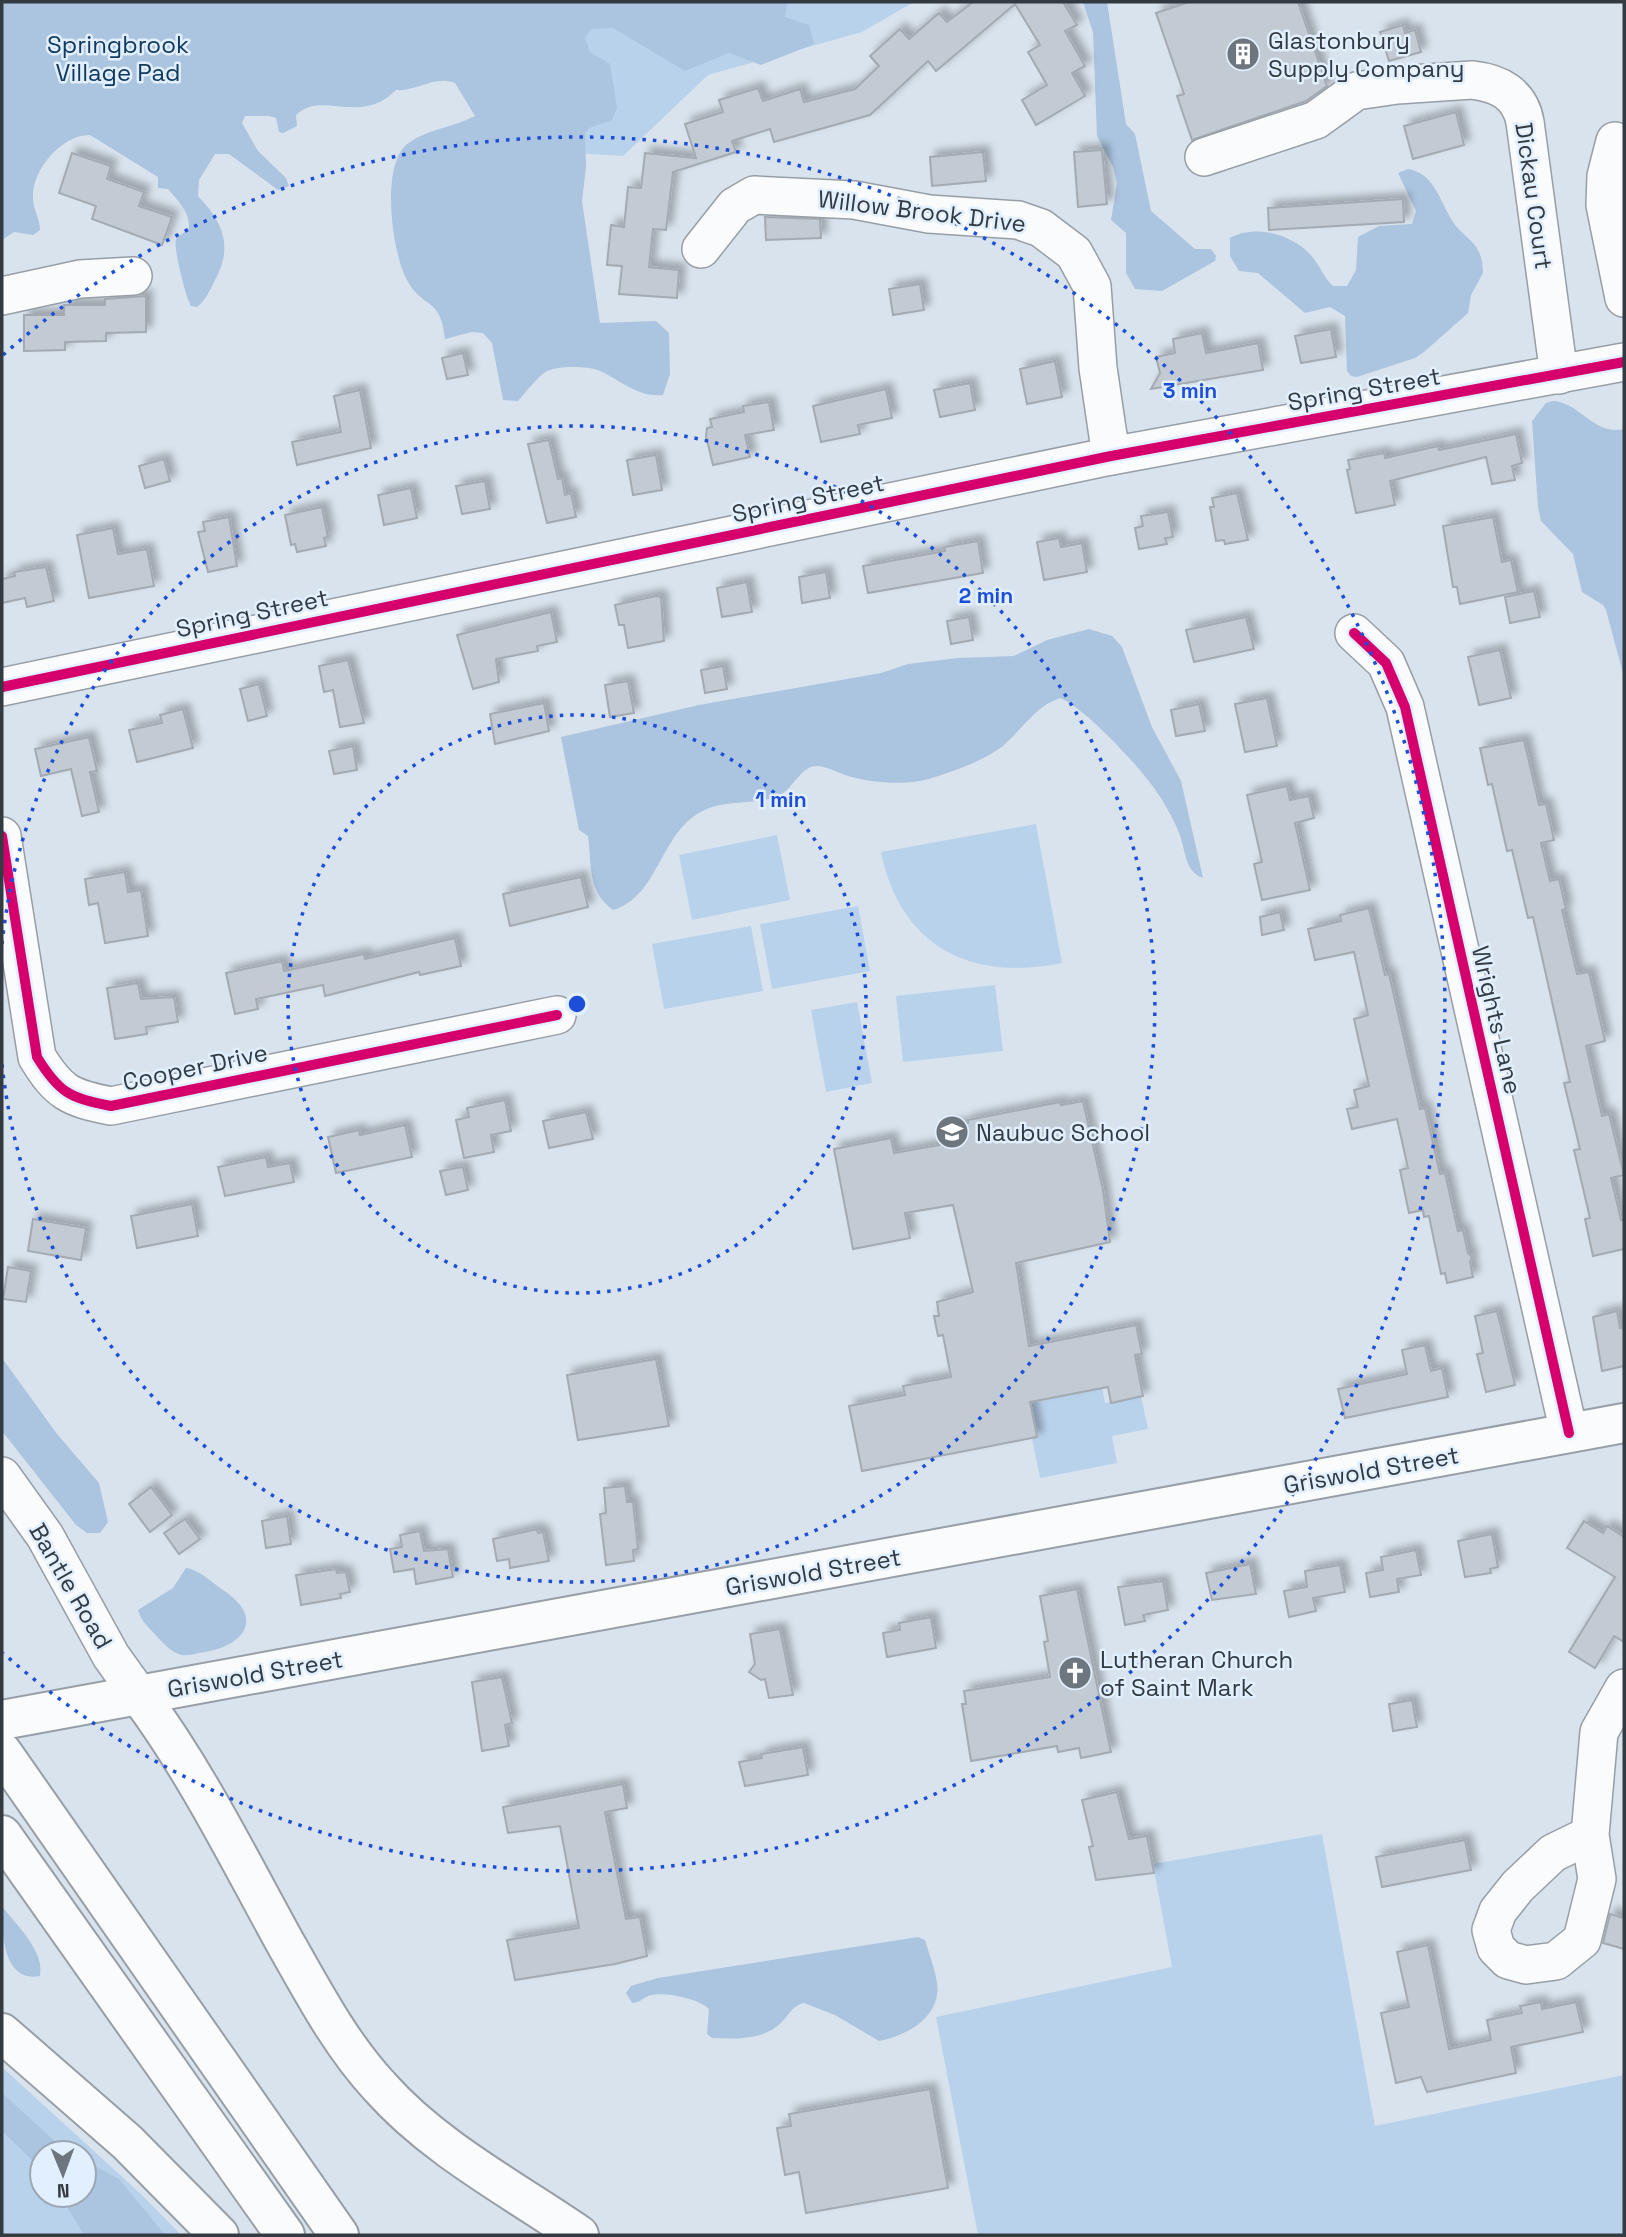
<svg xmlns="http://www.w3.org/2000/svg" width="1626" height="2237" font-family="'Space Grotesk',sans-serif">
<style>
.green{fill:#b9d2ec;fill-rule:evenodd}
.forest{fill:#abc4df}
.building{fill:#c2cad3;stroke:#a3aab2;stroke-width:2;filter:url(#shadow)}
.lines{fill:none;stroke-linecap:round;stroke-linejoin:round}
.minor-casing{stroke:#979ea6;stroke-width:40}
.major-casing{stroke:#979ea6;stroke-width:42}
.highway-casing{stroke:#979ea6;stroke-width:42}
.minor{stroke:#f9fbfc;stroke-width:37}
.major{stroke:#f9fbfc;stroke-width:38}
.highway{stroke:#f9fbfc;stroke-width:38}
.cycleway-casing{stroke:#e1effe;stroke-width:15}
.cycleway{stroke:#d6006c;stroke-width:10}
.ring{fill:none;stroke:#1d4ed8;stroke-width:3.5;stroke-dasharray:3.5 7}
.labels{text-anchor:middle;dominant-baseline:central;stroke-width:5;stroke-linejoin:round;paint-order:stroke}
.poi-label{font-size:24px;fill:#333a42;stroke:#e1effe;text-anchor:start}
.park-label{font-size:24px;fill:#113a60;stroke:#e1effe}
.street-label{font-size:24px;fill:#333a42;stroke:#e1effe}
.centre{fill:#1d4ed8;stroke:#e1effe;stroke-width:3.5}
.ring-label{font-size:21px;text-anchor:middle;font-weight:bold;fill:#1d4ed8;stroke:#e1effe;stroke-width:5;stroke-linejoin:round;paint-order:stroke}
</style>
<defs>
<filter id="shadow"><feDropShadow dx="6" dy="-6" stdDeviation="3.5" flood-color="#0004"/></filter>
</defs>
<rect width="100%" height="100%" fill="#d9e3ed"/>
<g class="green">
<path d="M530,2H914L862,32L708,75L623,156L559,152Z"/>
<path d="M1036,824L1062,963C970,982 900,946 881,852Z"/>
<path d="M777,835L790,900L692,920L679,855Z"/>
<path d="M858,906L870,971L772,989L760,924Z"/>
<path d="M751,926L763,991L664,1009L652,944Z"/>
<path d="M995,985L1003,1051L903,1062L896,996Z"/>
<path d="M857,1002L872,1083L826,1092L811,1010Z"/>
<path d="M1102,1387L1105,1403L1141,1396L1148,1429L1112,1436L1117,1463L1040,1478L1025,1403Z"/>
<path d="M1322,1834L1375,2126L1624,2075V2235H978L936,2017L1172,1967L1153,1864Z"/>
<path d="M2,2067L142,2195L181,2235H2ZM42,2153H84V2195H42Z"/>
</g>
<g class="forest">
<path d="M2,2H787L785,17L809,25L814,44L761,65L729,53L685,71L613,28L591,29L585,38L590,52L610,64L617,108L612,120L589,128L585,133L586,167L582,201L600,323L656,321L669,333L670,374L663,395C638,398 619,379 598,370C587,366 554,365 544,373C535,380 526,392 518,401L503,400L492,343L483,333L472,332L445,339C441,296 423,310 407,280C392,253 379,161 410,142C429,129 454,127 475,116L455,83C433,75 417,92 396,90C359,127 322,89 296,115L297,126L283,133L279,132L276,118L269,116H245L242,123L258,151L286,178L289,186L278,190L229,154H215L199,180L198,196C222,221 234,246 215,280C210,290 206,300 197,307L191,306C186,298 173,247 176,240C178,235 185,233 189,228C190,212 178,201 168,189L158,188V177L90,135C62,134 31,171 33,198C33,209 40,219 40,230L33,235L14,232L2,240Z"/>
<path d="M1083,2H1107L1126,124L1135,134L1151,211L1195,249H1211L1216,256L1215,261L1162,291L1135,289L1126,273V233L1111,220L1117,183L1113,167L1097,136L1093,32Z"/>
<path d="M1408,169C1433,173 1439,198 1450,217C1462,240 1483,239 1483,273L1471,295L1468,313L1424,352L1415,358L1357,377L1351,376L1347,371L1345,316L1330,307L1305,313L1258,273L1239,271L1230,256V238C1255,223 1296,235 1314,259C1321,268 1324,278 1333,286H1347L1356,270L1358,237L1379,226L1412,224L1416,211L1398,173Z"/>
<path d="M1553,401C1581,403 1594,436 1624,429V677L1606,610L1603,605L1582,592L1573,554L1541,521L1538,507L1532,421L1546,403Z"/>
<path d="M1089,629L1112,636L1122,647L1152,727L1181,781L1203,878C1184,871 1186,850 1179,833C1175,822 1168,810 1162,800C1148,775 1086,708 1060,698C1036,706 1023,728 1004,745C986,760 954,771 932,778C907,786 873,783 848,776C839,773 827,767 818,766C800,765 793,791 776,797C752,805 721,799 699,813C660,835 658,897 613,910C587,891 592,865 588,836L579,830L561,737L699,705L881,673L908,664L958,658L1014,656L1047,640Z"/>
<path d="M2,1358L57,1434L99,1483L108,1522L100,1533H87L76,1525L2,1431Z"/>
<path d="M186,1568C198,1569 213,1583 223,1590C268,1620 241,1648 199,1653C194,1654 187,1656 182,1655C171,1653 160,1640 153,1632C146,1625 141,1620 138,1610L173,1588Z"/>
<path d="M2,1906C16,1925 45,1951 40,1976C2,1983 2,1930 2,1906Z"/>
<path d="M918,1937L925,1940C929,1955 940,1980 937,1995C932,2023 903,2036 879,2041L835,2015L804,2003C789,2007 788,2019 776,2027C758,2040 733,2039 712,2038L707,2034L709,2009C698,1998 662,1991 648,1996C641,1999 640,2003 632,2003L626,1993L631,1986L658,1978Z"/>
<path d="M2,2093L68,2153H42V2170L2,2131Z"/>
<path d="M84,2160L119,2179L165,2235H84L60,2195H84Z"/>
</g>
<g class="building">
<path d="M973,2H1063L1077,25L1065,31L1085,66L1072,73L1085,96L1036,125L1022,100L1047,85L1028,52L1040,45L1015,4L936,71L928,61L870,115L774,142L770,129L732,141L736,152L673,172L666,230L653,229L649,267L679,270L677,298L619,294L622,266L607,265L611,225L624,227L628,187L641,188L645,153L696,158L685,124L723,112L719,100L758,88L763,101L800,89L804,102L855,89L879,66L870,56L900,29L909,39L939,13L947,22Z"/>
<path d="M1189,2H1298L1327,86L1306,101L1192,140L1177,96L1184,94L1156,13Z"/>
<path d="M1403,25L1405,33L1415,30L1421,52L1389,61L1380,32Z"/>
<path d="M1456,112L1464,145L1413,159L1404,126Z"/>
<path d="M1102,150L1107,204L1078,207L1074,152Z"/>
<path d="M983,152L986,181L932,186L930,157Z"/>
<path d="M72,153L111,166L107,179L144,192L139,206L172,217L162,245L92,219L96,206L59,193Z"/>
<path d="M1403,199L1404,222L1269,230L1268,208Z"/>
<path d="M765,217L820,219L821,238L766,240Z"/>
<path d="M920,284L924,310L893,315L889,289Z"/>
<path d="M146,296V332L106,333V341L65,342V350L24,351V315H64V305H105V299Z"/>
<path d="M1331,329L1336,357L1301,363L1295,336Z"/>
<path d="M1202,333L1206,353L1258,343L1263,370L1151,389L1160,373L1156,357L1175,353L1173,339Z"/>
<path d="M463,353L468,375L447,379L442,358Z"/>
<path d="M1055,361L1062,397L1027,404L1020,369Z"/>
<path d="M970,383L975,410L940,417L934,390Z"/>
<path d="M886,389L892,418L858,425L860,434L821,442L813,406Z"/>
<path d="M360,390L371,448L297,465L292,442L341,432L334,396Z"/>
<path d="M769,402L774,430L745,435L750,457L713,465L706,436L707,428L712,427L710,419L744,412L743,406Z"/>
<path d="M1516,434L1522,463L1512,466L1515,480L1492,484L1486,457L1390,481L1395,505L1356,513L1347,470L1350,469L1348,460L1384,453L1385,458L1438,446L1439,450Z"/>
<path d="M549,440L558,479L562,478L565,495L571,493L576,517L547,523L528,444Z"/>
<path d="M656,455L662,490L633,495L627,460Z"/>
<path d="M164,459L170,481L145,488L139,466Z"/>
<path d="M485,481L490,509L462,514L456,486Z"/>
<path d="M411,488L417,518L384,525L378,495Z"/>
<path d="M1237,493L1248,540L1225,544L1224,540L1216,541L1210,507H1214L1212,498Z"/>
<path d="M322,507L328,537L324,538L326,546L297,552L295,544L291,545L285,515Z"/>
<path d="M1168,512L1173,537L1165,538L1167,544L1139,549L1135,528L1143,526L1141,516Z"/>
<path d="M229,517L237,566L208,572L198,532L205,531L203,522Z"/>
<path d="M1493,517L1502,562L1511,560L1518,592L1460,604L1457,587H1453L1443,526Z"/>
<path d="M113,528L118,554L147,549L154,586L89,598L77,535Z"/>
<path d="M1059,538L1061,547L1082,543L1087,572L1044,580L1037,542Z"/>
<path d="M978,541L983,573L868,593L863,566L945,551L944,547Z"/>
<path d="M46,567L54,601L27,607L25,598L2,603V579L15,576L14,572Z"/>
<path d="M826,572L830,598L802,603L799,577Z"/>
<path d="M747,582L752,612L722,617L717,588Z"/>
<path d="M1534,591L1540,617L1510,623L1505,597Z"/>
<path d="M656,596L661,597L664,641L628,648L624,625H619L615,605Z"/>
<path d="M551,612L557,642L537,646L538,651L496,659L499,682L473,689L457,635Z"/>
<path d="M969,617L973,640L951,644L947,621Z"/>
<path d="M1246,617L1254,649L1194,662L1186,630Z"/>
<path d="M1500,650L1511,698L1479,705L1468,657Z"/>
<path d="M348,660L364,723L340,727L333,690L324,692L319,666Z"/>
<path d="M723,666L727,689L705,693L701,670Z"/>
<path d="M628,681L634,713L610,717L605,685Z"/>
<path d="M259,684L267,716L248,721L240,689Z"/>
<path d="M1267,698L1277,746L1245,752L1235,704Z"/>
<path d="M544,703L549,731L495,744L490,714Z"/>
<path d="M1199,704L1205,731L1176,736L1171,710Z"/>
<path d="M183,709L193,748L137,762L129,730L162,723L160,715Z"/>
<path d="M89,737L97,771L90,772L99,812L82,816L71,769L41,776L35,749Z"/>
<path d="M1524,740L1539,805L1546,804L1554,840L1541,843L1550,881L1559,879L1566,909L1562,910L1577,974L1589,972L1605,1041L1586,1046L1602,1116L1609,1114L1624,1175L1611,1178L1621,1220H1624V1249L1593,1256L1585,1219L1590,1218L1574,1150L1580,1149L1564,1083L1570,1082L1533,917L1528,918L1512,850L1507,851L1492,784L1488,785L1480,748Z"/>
<path d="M353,746L357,770L334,774L329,751Z"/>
<path d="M1287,786L1290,800L1309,796L1314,818L1295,823L1310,890L1262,900L1254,864L1262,862L1247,795Z"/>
<path d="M125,872L128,892L141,890L148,936L105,943L98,903L89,905L85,879Z"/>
<path d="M581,877L588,907L510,926L503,894Z"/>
<path d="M1369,908L1385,975L1389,974L1420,1109L1425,1108L1440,1174L1445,1173L1458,1231L1463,1230L1468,1253L1472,1257L1470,1262L1473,1277L1447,1283L1445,1273L1441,1274L1429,1216L1424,1217L1423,1210L1409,1213L1400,1170L1408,1168L1397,1119L1352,1129L1347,1109L1358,1107L1354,1090L1369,1086L1354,1019L1368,1015L1354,952L1315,960L1308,929L1341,921L1340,915Z"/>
<path d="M1280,912L1284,930L1262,935L1260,917Z"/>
<path d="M455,938L461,966L420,975L419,972L325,996L323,985L256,999L258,1009L235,1014L226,973L282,961L284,971L364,954L365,959Z"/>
<path d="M138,983L141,999L174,997L178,1022L146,1027L147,1034L115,1039L107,988Z"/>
<path d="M505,1100L511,1131L491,1135L494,1152L464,1158L456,1120L469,1117L467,1108Z"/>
<path d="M1083,1101L1103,1190L1110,1242L1016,1263L1029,1346L1136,1325L1142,1354L1135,1355L1143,1396L1111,1403L1108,1387L1030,1402L1037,1437L862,1471L849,1406L905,1395L903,1386L951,1377L943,1335L938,1336L934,1316H939L937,1302L973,1292L953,1205L905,1213L910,1238L853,1249L834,1149L891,1138L894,1153L945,1144L941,1128L968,1123V1120L1060,1102L1061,1105Z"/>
<path d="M586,1112L593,1139L549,1148L543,1121Z"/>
<path d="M405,1125L412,1157L336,1173L328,1137L359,1130L360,1135Z"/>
<path d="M266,1157L268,1167L290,1163L294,1182L225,1196L218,1167Z"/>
<path d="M463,1167L468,1190L446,1195L440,1171Z"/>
<path d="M192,1204L198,1236L137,1248L131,1216Z"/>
<path d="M33,1219L86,1228L81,1260L28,1251Z"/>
<path d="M8,1267L31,1271L26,1302L3,1299Z"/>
<path d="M1497,1311L1515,1385L1486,1392L1477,1354L1483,1353L1475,1316Z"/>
<path d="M1617,1311L1620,1328L1624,1327V1366L1602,1371L1593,1317Z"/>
<path d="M1425,1345L1431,1371L1442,1368L1448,1397L1345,1418L1338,1389L1407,1374L1402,1350Z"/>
<path d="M656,1359L669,1426L578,1440L567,1375Z"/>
<path d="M625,1486L627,1502H633L638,1549L633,1550L634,1561L606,1565L600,1514L606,1513L604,1488Z"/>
<path d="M151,1487L172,1515L150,1532L129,1504Z"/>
<path d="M287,1516L291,1544L266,1548L262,1521Z"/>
<path d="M185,1519L200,1539L179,1554L164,1533Z"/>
<path d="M1584,1521L1603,1533L1607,1526L1624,1537V1642L1614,1636L1595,1668L1569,1652L1615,1577L1567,1548Z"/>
<path d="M537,1529L538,1533L543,1532L549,1561L510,1568L509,1559L497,1561L493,1539Z"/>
<path d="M420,1531L424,1551L448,1549L453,1577L416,1584L414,1569L394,1572L390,1549L402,1547L400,1535Z"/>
<path d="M1492,1534L1498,1567L1490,1569L1491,1573L1465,1577L1458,1541Z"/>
<path d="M1416,1550L1421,1575L1397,1579L1399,1592L1370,1597L1366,1573L1383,1570L1381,1557Z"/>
<path d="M1250,1564L1256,1594L1212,1600L1206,1573Z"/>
<path d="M1340,1565L1345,1592L1313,1598L1316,1611L1289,1617L1284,1591L1307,1587L1305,1571Z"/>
<path d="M336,1569L337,1573L346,1572L350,1592L340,1594L341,1598L301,1605L296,1575Z"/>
<path d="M1163,1581L1168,1610L1143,1615L1145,1621L1125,1625L1118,1587Z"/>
<path d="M1077,1589L1111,1752L1081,1758L1079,1748L1058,1752L1057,1746L971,1761L962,1704H966L964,1691L1050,1677L1044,1642L1048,1641L1040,1596Z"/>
<path d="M931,1617L936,1648L887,1657L883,1633L900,1630L899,1623Z"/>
<path d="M780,1629L793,1695L769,1698L765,1679L761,1680L749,1672L755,1664L750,1634Z"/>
<path d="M502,1677L512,1723L505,1725L509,1746L482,1751L472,1682Z"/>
<path d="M1412,1700L1417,1727L1393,1731L1389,1704Z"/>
<path d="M803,1747L808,1775L745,1786L739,1762L762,1758L761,1754Z"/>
<path d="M623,1784L627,1808L605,1812L626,1919L640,1917L647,1956L615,1964L515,1980L507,1940L579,1928L560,1826L508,1833L503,1807Z"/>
<path d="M1117,1792L1129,1839L1147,1836L1154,1873L1096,1880L1089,1847L1093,1846L1082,1800Z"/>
<path d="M1465,1840L1471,1870L1382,1887L1376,1857Z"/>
<path d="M1610,1914L1624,1918V1949L1603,1943Z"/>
<path d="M1428,1945L1449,2049L1491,2040L1487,2020L1522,2013L1520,2006L1541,2002L1542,2009L1576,2002L1583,2032L1511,2047L1516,2073L1427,2092L1421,2077L1396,2083L1381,2013L1409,2007L1397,1952Z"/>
<path d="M930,2089L948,2188L806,2213L799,2172L785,2175L777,2128L791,2126L789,2114Z"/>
</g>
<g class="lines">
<defs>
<g id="minor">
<path d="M1615,141L1606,176L1605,205L1624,298"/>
<path d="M1204,157L1316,120L1356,91L1397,85L1472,80C1499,83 1520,94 1525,122L1559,375"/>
<path d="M701,249L735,206L754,195L854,200L929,214L1018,220L1041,228L1074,253L1092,286L1098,368L1111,456"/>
<path d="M2,296L80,279L133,276"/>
<path d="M1354,633L1386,663L1405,707L1569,1433"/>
<path d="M2,687L1111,456L1624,362"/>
<path d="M2,836L37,1057C59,1093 70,1098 111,1106L557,1015"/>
<path d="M2,1476L45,1536L111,1656L139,1695"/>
<path d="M1590,1835L1553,1853L1518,1886L1498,1911L1491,1930L1496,1948L1508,1960L1526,1965L1556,1961L1582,1940L1597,1879L1590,1835L1599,1732L1624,1688"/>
</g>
<path id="major" d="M2,1720L1624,1423"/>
<g id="highway">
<path d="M139,1695C197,1773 240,1861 287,1946C315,1995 341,2045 380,2087C434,2148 512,2189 579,2235"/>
<path d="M2,1752L339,2235"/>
<path d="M2,1835L285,2235"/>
<path d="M2,2033L127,2142L219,2235"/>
</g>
</defs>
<use href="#minor" class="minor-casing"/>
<use href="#major" class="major-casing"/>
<use href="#highway" class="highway-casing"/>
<use href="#minor" class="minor"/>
<use href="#major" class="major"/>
<use href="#highway" class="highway"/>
<defs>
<g id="cycleway">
<path d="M1354,633L1386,663L1405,707L1569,1433"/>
<path d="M2,687L1111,456L1624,362"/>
<path d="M2,836L37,1057C59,1093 70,1098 111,1106L557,1015"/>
</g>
</defs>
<use href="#cycleway" class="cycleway-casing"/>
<use href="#cycleway" class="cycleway"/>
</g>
<g class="ring">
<circle cx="577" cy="1004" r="289"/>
<path d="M2 944A578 578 0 1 1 2 1064"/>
<path d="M3 355A867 867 0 1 1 3 1653"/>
</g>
<defs>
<symbol id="building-disc" viewBox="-11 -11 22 22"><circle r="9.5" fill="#6d757e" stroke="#e1effe"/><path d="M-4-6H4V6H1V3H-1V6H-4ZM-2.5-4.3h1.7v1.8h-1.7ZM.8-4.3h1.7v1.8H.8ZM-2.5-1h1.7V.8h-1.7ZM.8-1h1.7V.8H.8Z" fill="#fff"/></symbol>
<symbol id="school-disc" viewBox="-11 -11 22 22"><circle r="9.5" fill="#6d757e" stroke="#e1effe"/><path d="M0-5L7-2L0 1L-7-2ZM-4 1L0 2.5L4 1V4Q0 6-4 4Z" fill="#fff"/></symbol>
<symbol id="church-disc" viewBox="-11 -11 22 22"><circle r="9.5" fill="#6d757e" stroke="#e1effe"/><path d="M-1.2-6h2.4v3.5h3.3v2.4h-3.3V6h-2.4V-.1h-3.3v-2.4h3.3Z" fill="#fff"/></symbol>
</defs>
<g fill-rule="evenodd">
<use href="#building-disc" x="1224" y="35" width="38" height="38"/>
<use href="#school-disc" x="933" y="1113" width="38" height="38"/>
<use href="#church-disc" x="1056" y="1654" width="38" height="38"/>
</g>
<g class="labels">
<g class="poi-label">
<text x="1268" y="40">Glastonbury<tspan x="1268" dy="28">Supply Company</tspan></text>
<text x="976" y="1132">Naubuc School</text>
<text x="1100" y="1659">Lutheran Church<tspan x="1100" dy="28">of Saint Mark</tspan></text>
</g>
<g class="park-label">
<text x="118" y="44">Springbrook<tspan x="118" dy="28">Village Pad</tspan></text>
</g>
<g class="street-label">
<text transform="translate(1534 196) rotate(82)">Dickau Court</text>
<text transform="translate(922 211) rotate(7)">Willow Brook Drive</text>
<text transform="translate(1364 389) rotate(-10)">Spring Street</text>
<text transform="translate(808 498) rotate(-12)">Spring Street</text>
<text transform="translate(252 613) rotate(-12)">Spring Street</text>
<text transform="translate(1497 1020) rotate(77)">Wrights Lane</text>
<text transform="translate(195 1067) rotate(-12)">Cooper Drive</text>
<text transform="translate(1371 1470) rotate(-10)">Griswold Street</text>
<text transform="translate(813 1572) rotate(-10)">Griswold Street</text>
<text transform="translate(71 1586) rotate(60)">Bantle Road</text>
<text transform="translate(255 1674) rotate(-10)">Griswold Street</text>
</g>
</g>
<circle cx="577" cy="1004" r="10" class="centre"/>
<g class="ring-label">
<text x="1190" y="398">3 min</text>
<text x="986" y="603">2 min</text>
<text x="781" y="807">1 min</text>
</g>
<rect width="1626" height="2237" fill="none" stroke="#333a42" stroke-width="7"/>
<g transform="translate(63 2174) rotate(179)"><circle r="33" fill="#e1effe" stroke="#9ba7b3" stroke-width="2"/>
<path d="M0-5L12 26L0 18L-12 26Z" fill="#6d757e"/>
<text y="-10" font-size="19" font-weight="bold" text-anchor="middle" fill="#333a42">N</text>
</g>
</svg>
